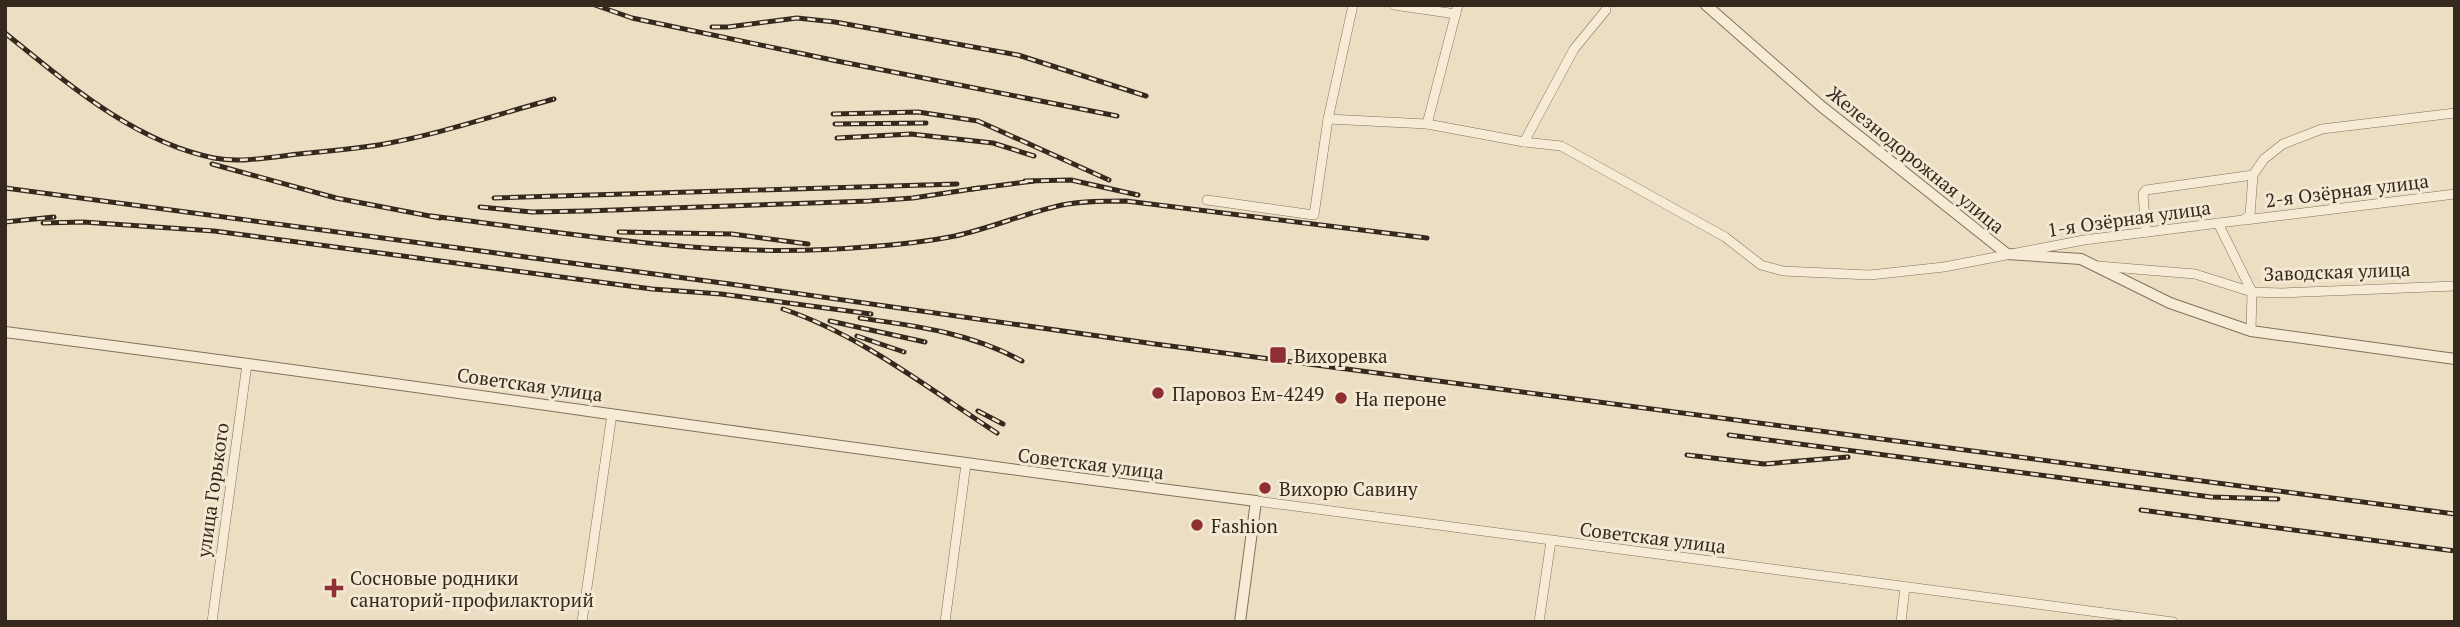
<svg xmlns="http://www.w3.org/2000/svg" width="2460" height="627" font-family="'PT Serif',serif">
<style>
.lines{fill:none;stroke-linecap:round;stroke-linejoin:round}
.minor-casing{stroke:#84705b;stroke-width:10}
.tertiary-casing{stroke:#84705b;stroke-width:12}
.minor{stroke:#f6ecd6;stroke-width:9}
.tertiary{stroke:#f6ecd6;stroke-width:10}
.rail-casing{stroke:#35291e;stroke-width:5}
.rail{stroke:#f3e8d2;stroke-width:2.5;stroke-dasharray:8;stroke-linecap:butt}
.poi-dot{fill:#8f2f33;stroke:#f3e8d2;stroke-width:2.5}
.labels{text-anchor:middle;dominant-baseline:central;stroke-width:6;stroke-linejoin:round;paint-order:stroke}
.street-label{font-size:19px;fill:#35291e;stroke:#f3e8d2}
.poi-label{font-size:19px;fill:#35291e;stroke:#f3e8d2;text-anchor:start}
</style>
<rect width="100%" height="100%" fill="#ebdec3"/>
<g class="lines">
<defs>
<g id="minor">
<path d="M1394,5L1456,14"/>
<path d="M1328,119L1427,124L1524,142L1561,146L1725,237L1761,265L1783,271L1870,275L1944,267L2084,240L2243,220L2250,215L2253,175L2264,159L2283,144L2322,129L2455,113"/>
<path d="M1427,124L1458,5"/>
<path d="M1524,142L1574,49L1606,10"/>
<path d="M1207,200L1314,215L1328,119L1353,5"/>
<path d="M2245,220L2455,194"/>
<path d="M2218,223L2252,292L2251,331"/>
<path d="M2146,232L2143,194L2146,190L2253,175"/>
<path d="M2098,266L2195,274L2252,292L2281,293L2455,286"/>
<path d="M1256,501L2173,622"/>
<path d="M212,622L247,364"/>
<path d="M582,622L612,414"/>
<path d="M945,622L966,464"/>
<path d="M1539,622L1551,541"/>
<path d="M1901,622L1905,587"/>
</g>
<g id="tertiary">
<path d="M1706,5L1821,106L2007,254L2081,259L2170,303L2251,331L2455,359"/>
<path d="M5,332C423,385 838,449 1256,501L1240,622"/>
</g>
</defs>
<use href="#minor" class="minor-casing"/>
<use href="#tertiary" class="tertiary-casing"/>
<use href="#minor" class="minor"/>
<use href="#tertiary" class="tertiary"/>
<defs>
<g id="rail">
<path d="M595,5L632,18L837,61L1117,116"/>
<path d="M712,27H728L797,18L835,22L1018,55L1146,96"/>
<path d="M5,33C67,83 134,142 214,158C242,163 271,157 299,154C327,151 356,149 384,144C441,134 498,114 554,99"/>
<path d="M833,114L918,112L978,121L1109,180"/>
<path d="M835,124L926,123"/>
<path d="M837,138L911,134L993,143L1034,156"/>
<path d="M212,164L336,198L440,218"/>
<path d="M1025,181L1071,180L1138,195"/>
<path d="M5,188L730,284L1155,344L2455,514"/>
<path d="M972,189L1034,181"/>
<path d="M494,198L957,184"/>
<path d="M480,207L532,212L585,211L869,201L913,198L979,188"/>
<path d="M431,216C576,234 719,260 865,247C895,245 925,242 955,236C991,228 1026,213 1062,205C1083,201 1104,201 1126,201L1427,238"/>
<path d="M5,222L54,217"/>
<path d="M43,223L83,222L214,231L652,289L721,294L871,314"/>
<path d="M619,232L732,234L808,244"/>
<path d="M783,309C861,335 929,389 997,433"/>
<path d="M860,318C917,326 971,333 1022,361"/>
<path d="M830,321L925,342"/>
<path d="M857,336L904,352"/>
<path d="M978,411L1003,424"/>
<path d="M1729,435L2211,497L2278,499"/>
<path d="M1687,455L1764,464L1848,457"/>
<path d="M2141,510L2455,551"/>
</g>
</defs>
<use href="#rail" class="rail-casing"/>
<use href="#rail" class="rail"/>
</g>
<g class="poi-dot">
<rect x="1269" y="346" width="18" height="18" rx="3.5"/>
<circle cx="1158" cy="393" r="7"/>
<circle cx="1341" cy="398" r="7"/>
<circle cx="1265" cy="488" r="7"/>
<circle cx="1197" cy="525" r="7"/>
<path d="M330.5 577.5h7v7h7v7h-7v7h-7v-7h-7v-7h7z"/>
</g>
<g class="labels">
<g class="street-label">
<text transform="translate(1916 159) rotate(39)">Железнодорожная улица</text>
<text transform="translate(2347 190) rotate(-7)">2-я Озёрная улица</text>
<text transform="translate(2129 218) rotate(-8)">1-я Озёрная улица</text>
<text transform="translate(2337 271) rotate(-2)">Заводская улица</text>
<text transform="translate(530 384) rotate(8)">Советская улица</text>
<text transform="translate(1091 463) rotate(7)">Советская улица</text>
<text transform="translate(212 490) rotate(-82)">улица Горького</text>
<text transform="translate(1653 537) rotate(7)">Советская улица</text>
</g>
<g class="poi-label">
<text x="1294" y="355">Вихоревка</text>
<text x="1172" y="393">Паровоз Ем-4249</text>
<text x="1355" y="398">На пероне</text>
<text x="1279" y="488">Вихорю Савину</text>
<text x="1211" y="525">Fashion</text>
<text x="350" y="577">Сосновые родники<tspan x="350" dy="22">санаторий-профилакторий</tspan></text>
</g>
</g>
<rect width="2460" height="627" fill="none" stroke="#35291e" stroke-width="14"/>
</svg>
